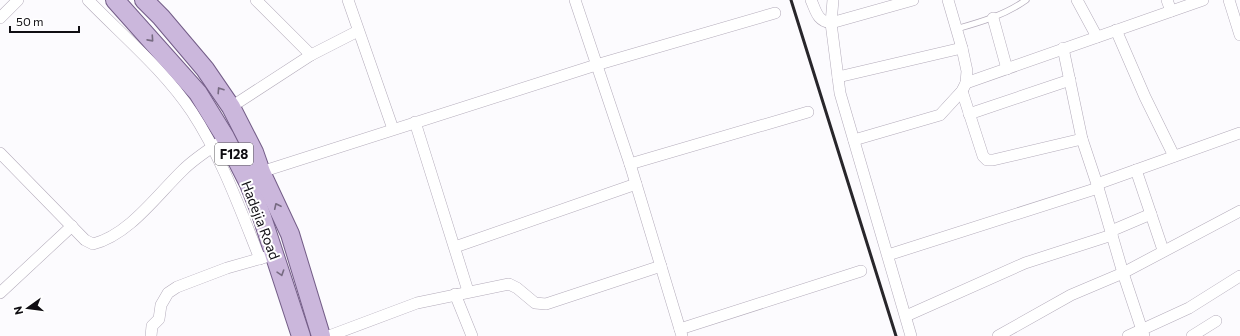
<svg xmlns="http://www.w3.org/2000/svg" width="1240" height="336" font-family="Commissioner,sans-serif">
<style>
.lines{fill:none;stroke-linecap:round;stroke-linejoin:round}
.service-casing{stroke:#b3abba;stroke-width:7}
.minor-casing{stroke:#b3abba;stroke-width:12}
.primary-casing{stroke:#735d87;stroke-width:20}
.service{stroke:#fff;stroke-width:5.5}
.minor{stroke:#fff;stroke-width:11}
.primary{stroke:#cbb7dc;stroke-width:18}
.rail{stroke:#28262b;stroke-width:3}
.oneway{stroke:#776b82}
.labels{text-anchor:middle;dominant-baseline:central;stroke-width:4;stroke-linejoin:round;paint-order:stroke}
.shield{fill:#fff;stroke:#58565a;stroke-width:1}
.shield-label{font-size:13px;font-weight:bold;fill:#100e13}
.street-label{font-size:14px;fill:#100e13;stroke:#fff}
</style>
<rect width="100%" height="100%" fill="#fcfbfe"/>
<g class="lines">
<defs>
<path id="service" d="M956,29C981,22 1005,15 1026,0"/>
<g id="minor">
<path d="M88,0C123,36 164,70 192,112C221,156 240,209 260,259"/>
<path d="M256,0L311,55"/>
<path d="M348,0L393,129"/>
<path d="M575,0L630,164L682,336"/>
<path d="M811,0C816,11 817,21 831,23L913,0"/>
<path d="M833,0L831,23L840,93L911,336"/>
<path d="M1077,0L1097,37"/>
<path d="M1167,0L1171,11"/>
<path d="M1229,0L1240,35"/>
<path d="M0,18L18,0"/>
<path d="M993,18L1007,69"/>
<path d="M1116,30L1145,97L1174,156"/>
<path d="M1063,48L1082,139L1097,184L1123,273L1144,336"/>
<path d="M838,77L962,48"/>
<path d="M966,83L1203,0"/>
<path d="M962,91L983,156L987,160H993L1082,139"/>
<path d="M231,107L311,55L358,31"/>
<path d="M969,114L1070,80"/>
<path d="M415,122L468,291"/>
<path d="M854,140L940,115L962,91L966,83L967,71L962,48L948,0"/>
<path d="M0,153L85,240L93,244C129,235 157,195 183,170C193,160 205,152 217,144"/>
<path d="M630,164L808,112"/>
<path d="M1136,170L1163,250"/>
<path d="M261,172L596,65L775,13"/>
<path d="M1097,184L1240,133"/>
<path d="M1111,231L1151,214"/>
<path d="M455,247L636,184"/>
<path d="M888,255L1098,188"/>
<path d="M0,293L72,226"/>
<path d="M455,294L472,336"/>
<path d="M906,316L1025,263L1112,235"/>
<path d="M680,329L861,271"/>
<path d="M151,336L152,326L159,319L161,305L168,293L177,287L227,268L266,257"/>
<path d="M329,336L417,303L509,284L517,288L535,303L546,304L661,266"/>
<path d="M998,336L1071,295L1123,273L1240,211"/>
<path d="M1128,336L1189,308L1240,276"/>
<path d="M1192,336L1216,321"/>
</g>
<g id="primary">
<path d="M115,0L198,93L225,137L249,184L261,214L301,336"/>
<path d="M144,0L161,17L205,69L231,107L254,152L261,172L290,234L321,336"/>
</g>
</defs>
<use href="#service" class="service-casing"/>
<use href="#minor" class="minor-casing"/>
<use href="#primary" class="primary-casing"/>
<use href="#service" class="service"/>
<use href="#minor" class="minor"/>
<use href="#primary" class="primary"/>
<path class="rail" d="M791,0L896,336"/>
</g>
<defs><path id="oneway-chevron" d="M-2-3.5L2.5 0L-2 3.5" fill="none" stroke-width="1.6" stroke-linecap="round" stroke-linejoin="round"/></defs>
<g class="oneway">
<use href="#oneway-chevron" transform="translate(151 39) rotate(48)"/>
<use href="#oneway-chevron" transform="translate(220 90) rotate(-123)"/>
<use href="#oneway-chevron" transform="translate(277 206) rotate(-115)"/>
<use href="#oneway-chevron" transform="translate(281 273) rotate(72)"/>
</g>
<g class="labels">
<rect class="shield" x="215" y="143" width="38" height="22" rx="3"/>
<g class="shield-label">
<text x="234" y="154">F128</text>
</g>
<g class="street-label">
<text transform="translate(261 220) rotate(69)">Hadejia Road</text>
</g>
</g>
<g transform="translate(28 308) rotate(256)" stroke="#ffffff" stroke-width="3" paint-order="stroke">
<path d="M0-3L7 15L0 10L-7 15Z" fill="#100e13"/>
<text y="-6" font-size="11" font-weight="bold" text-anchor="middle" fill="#100e13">N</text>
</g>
<path d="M10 26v6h69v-6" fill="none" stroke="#100e13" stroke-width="2"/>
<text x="16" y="26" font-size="12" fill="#100e13" stroke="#ffffff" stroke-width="3" paint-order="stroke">50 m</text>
</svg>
